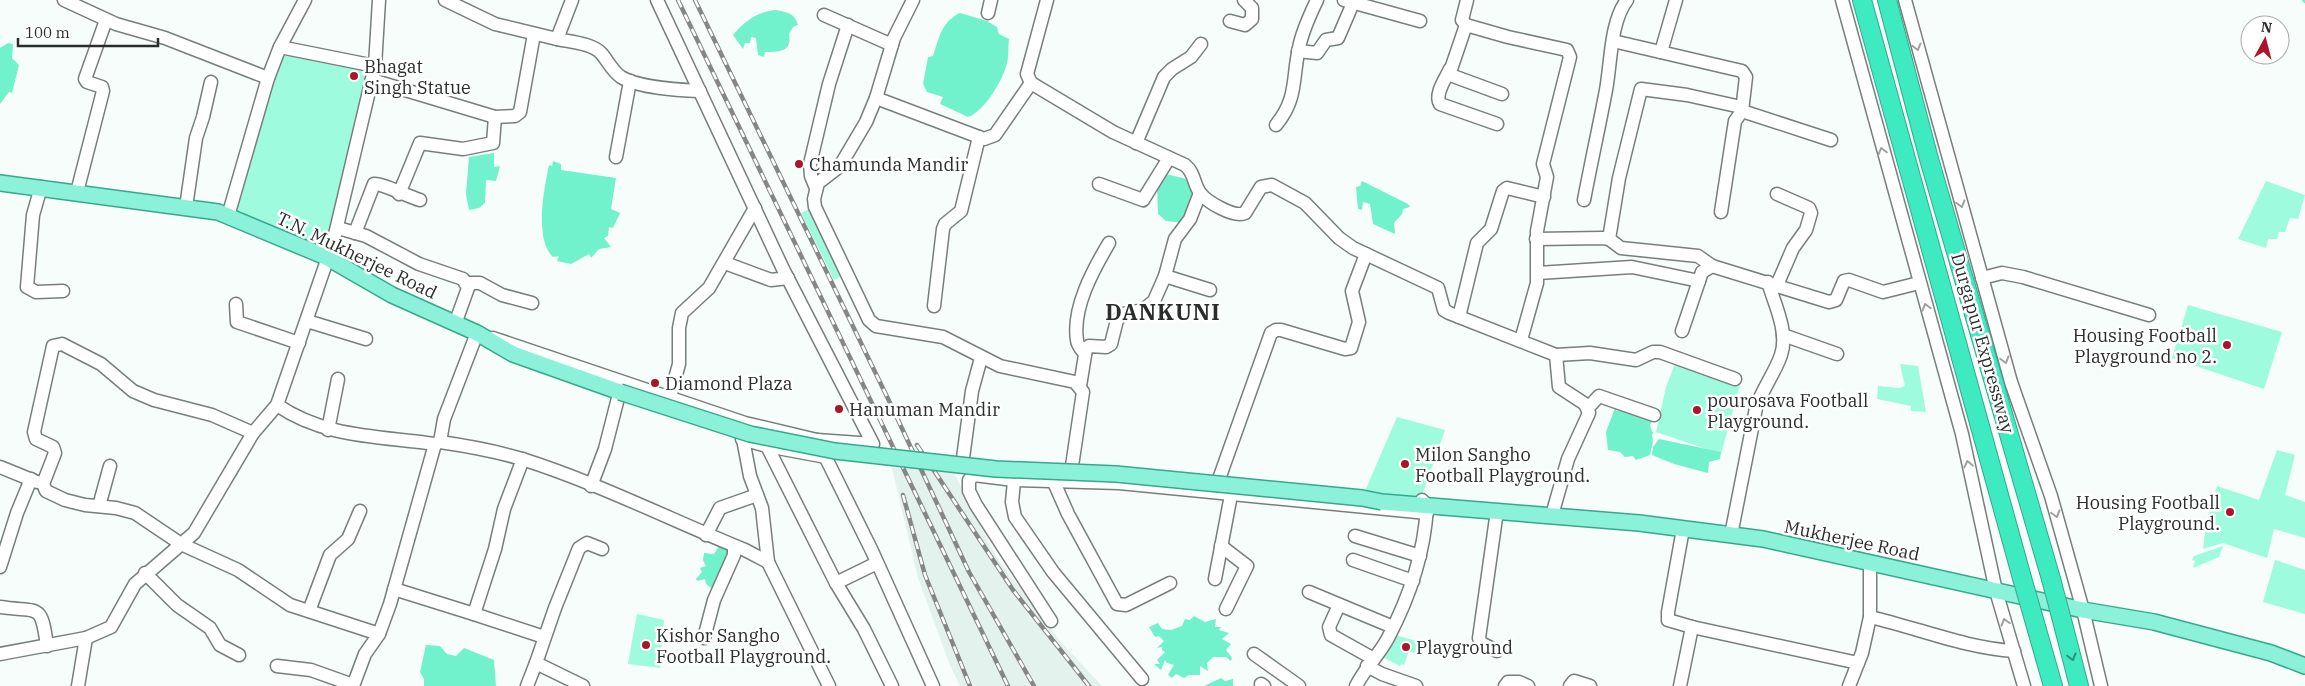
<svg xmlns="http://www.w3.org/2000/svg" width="2305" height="686" font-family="'IBM Plex Serif',serif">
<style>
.built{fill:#e4f2ed}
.green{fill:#9efbde}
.water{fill:#72f1cd}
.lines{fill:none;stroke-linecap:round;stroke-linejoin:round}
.stream{stroke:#72f1cd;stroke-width:2.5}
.minor-casing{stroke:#797e7c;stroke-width:15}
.major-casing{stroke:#37a88c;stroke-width:18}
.highway-casing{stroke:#37a88c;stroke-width:20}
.minor{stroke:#fff;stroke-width:12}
.major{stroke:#8bf2d9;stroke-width:15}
.highway{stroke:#3eeac0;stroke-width:18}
.rail-casing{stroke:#848786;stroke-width:4.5}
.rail{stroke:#fff;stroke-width:2.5;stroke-dasharray:8;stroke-linecap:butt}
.major-bridge-casing{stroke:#37a88c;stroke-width:18;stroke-linecap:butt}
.highway-bridge-casing{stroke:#37a88c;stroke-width:20;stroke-linecap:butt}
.major-bridge{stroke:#8bf2d9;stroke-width:15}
.highway-bridge{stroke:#3eeac0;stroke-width:18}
.oneway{stroke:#a0a0a0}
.oneway2{stroke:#348c76}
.poi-dot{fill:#ab1529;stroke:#fff;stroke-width:2}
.labels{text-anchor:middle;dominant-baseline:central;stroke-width:5;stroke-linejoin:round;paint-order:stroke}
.poi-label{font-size:18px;fill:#2b2d2c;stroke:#fff;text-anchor:start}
.street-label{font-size:18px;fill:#2b2d2c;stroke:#fff}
.district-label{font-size:22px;font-weight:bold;letter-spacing:1px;fill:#2b2d2c;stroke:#fff}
</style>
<rect width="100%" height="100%" fill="#f7fdfb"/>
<path class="built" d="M951,467L996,557L1061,642L1102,686H960L949,663L918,578L892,468Z"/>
<g class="green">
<path d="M280,47L375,66L326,257L228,216Z"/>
<path d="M2266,181L2305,195L2298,219L2290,218L2285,232H2279L2277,239H2268L2266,248L2238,239Z"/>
<path d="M812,208L843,275L834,280L801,213Z"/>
<path d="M2188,305L2282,332L2264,389L2172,358Z"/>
<path d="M1676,361L1740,385L1721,454L1656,432L1666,387Z"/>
<path d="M1900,364L1918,366L1926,412L1911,411V406L1877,399L1878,386L1899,388L1905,386Z"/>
<path d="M1397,417L1445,430L1419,504L1362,498Z"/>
<path d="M2277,450L2295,455L2285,495L2305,502V538L2274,529L2267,558L2223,543L2203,549L2206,524L2217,486L2259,500Z"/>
<path d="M2223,546L2219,557L2193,568L2195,561L2192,560L2194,556Z"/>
<path d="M2275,560L2305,570V614L2263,602Z"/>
<path d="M637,614L664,620L660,668L628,664Z"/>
<path d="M1395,635L1424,643L1421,656L1409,651L1404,665L1401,664L1400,666L1382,657Z"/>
</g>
<g class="water">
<path d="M775,10C786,12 795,13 798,25L793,27L789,34C792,52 780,52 765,52L764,57L758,55L756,38L751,37L750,43H745L743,49L733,35C744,22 757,12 775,10Z"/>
<path d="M960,13L987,21L997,27L999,34L1009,39C1008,47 1009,56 1007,63C1003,80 984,112 968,117L940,104L943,97L927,92L923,84L928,57L933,56C939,38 942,21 960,13Z"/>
<path d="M8,43L13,44L12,58L19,65L12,93L9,92L0,104V48Z"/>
<path d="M494,153V167L500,166L496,181L486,180L485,203L479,208L469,210L466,194L469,157Z"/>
<path d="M553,161L561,164V170L616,178L611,209L620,213L613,228L609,227L608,236L604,238L611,247L599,249L591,258L589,254L571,264L557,261L559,256L553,257C534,239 544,189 549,165L552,166Z"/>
<path d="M1166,174L1191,180L1192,192L1186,223L1166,221L1158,214L1157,187Z"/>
<path d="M1362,181L1408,204L1410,207L1403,209L1402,214L1394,223L1395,234L1373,224L1370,204L1363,202L1362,210L1358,209L1356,187L1360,186Z"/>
<path d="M1615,408L1617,411L1620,410L1653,420L1650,425L1652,432L1654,433L1652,434L1653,442L1650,455L1636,460L1633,456L1625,457L1620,452L1608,450L1606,432Z"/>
<path d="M1659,439L1721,452L1720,459L1709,462L1708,473L1674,464L1652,455L1653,447Z"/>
<path d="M719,546L731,553L714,590L706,584L705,579L697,581L696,579L702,572L700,568L706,566L703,560L704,553L714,554Z"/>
<path d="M1194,616L1205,622L1216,619L1215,627H1221L1219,630L1229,633L1222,639L1231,644L1226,650L1232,658L1231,661L1226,657H1213L1207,663L1208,671L1200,666V675H1189L1184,678L1176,674L1172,678L1168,675L1174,665L1167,663L1165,660L1161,670L1154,664H1160L1157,660L1165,652L1162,650V647L1157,648L1164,641L1159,636L1155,637L1149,627L1158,623L1162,629L1171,630L1182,626L1185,619L1190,620Z"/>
<path d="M426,645L440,646L447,654L456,656L464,648L494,660L496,686H424V679L420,672Z"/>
<path d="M1221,678L1225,681L1233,679V686H1204Z"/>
</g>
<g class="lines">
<path class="stream" d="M2303,0L2305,2"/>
<defs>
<g id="minor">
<path d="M64,0L116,24L165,38L268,78L228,216"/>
<path d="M445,0L495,24L557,39L572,0"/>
<path d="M657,0L783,269L873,444L817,440"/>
<path d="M913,0L894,38L876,98L866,122L840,166L818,183L814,199L815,207L869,320L876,326L943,337L1000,366L1075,382L1083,392L1072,466"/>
<path d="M1047,0L1027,74L1031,83L1113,132L1185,165C1195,173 1193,183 1200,193C1207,202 1234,218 1245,213L1261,187L1272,185L1305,203L1339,238L1353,248L1438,288L1444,310L1449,313L1556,355L1559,387L1585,404L1589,413L1568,459L1552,515"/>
<path d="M1344,0L1420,21"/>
<path d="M1467,0L1462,20L1466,25L1508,37L1567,50L1570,57L1543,164L1547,177L1537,231V283L1521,340"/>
<path d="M1842,0L1962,434L1996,591L2024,686"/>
<path d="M1905,0L2011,382L2051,496L2083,610L2101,686"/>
<path d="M988,13L991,0"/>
<path d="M824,15L892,45"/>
<path d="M1230,21L1245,25L1252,19V8L1244,0"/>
<path d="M1466,25L1450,72L1453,76L1502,94"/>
<path d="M557,39C570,42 591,43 601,53C608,61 612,71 621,77C639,88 678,90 700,91"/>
<path d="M1613,41L1742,71L1746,77L1742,111L1831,140"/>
<path d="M280,47L305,0"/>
<path d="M1298,51L1317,53L1326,40L1338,38L1353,3"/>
<path d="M1661,52L1676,0"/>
<path d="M375,66L379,0"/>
<path d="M1450,69C1446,78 1434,94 1440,104L1497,124"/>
<path d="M372,80L495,117L515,116L520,112L534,34"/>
<path d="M876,98L979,137L961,211L945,224L943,229L934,306"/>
<path d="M1276,125C1298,98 1292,79 1299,48C1302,31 1310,15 1317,0"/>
<path d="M979,137L984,139L995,135L1031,83"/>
<path d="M1136,143L1164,77L1172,69L1191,57L1201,44"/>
<path d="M616,157L630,81"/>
<path d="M1099,184L1143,200L1169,158"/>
<path d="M41,187L33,215L27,287L36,292L63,291"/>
<path d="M816,188L811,176L810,164L829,84L848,25"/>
<path d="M77,192L103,91L102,87L87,82L85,79L106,20"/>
<path d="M399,194L420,143L463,149L493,143L495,117"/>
<path d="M1777,194L1809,208L1811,213L1806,230L1793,248L1777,285"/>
<path d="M1584,200C1591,163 1599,127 1606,90C1611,64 1610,22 1627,0"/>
<path d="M186,207L196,138L203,117L211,82"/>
<path d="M1721,212L1735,121L1742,111"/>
<path d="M338,228L366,236L419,264L463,279L468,288L455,324"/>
<path d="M355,233L374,184C382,183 409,197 420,200"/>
<path d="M1536,239L1603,238L1609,239L1621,248L1698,256L1712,266"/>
<path d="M1609,239L1619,178L1641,89L1687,95L1741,107"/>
<path d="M725,263L771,280L788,278"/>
<path d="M1538,273L1632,267L1699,281"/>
<path d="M1165,276L1210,290"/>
<path d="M1982,278L2002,273L2023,277L2149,315"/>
<path d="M467,283H480L502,295L532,303"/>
<path d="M236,304L237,322L299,343"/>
<path d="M1459,317L1477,243L1491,229L1503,191L1507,188L1544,197"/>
<path d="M307,321L366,339"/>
<path d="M1682,331L1702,272L1712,266L1829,302L1836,300L1844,281L1849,280L1883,292L1919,283"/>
<path d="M1783,335L1837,354"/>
<path d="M493,338L745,423L817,440L872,551L933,686"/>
<path d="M1085,354C1082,350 1077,345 1077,340C1072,308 1093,270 1109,243"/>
<path d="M1556,355L1590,353L1636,360L1653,352H1660L1735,379"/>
<path d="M1080,386L1086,349L1089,346L1106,347L1111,344L1117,320L1123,314L1143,310L1154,301L1165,276L1175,239L1190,219L1200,193"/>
<path d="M670,397L679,364V328L682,313L709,288L755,208"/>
<path d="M277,405C325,438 380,436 435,444L440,442C468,446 495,451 522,459C598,483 671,520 745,550L768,562"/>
<path d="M1588,408L1599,396L1654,415"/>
<path d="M328,430L338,379"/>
<path d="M253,433L212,415L154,400L133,391L101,364L62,344L53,346L34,432L36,439L53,447L55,453L43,484L46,491L65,500L85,505L116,508L135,513L181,544L238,570L290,605L379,634L390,604L435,444"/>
<path d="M742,439L767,446L826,457"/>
<path d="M743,439L750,476L762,508L768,562L829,686"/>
<path d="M440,442L444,419L477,333"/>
<path d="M767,446L836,583L864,629L892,686"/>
<path d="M963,458L972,391L981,358"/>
<path d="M523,459L504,509L495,549L474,614L544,637"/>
<path d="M0,467L37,482"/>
<path d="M1015,471L1012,502L1015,517L1053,572L1142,679"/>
<path d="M1219,479L1271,333L1276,330H1281L1345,349L1351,348L1359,322L1352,291L1366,254"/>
<path d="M1053,480L1068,514L1117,604L1126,605L1170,583"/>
<path d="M591,486L605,449L618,398"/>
<path d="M99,506L110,466"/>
<path d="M1497,511L1479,638L1481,643L1497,651"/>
<path d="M1683,529L1668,612V620L1692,627L1858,663"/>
<path d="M706,535L720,508L757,495"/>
<path d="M1731,535L1756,408C1762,389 1775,373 1781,355C1789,332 1774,303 1768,282"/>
<path d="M1355,536L1420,556"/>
<path d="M1221,546L1247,566L1226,609"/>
<path d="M1353,560L1413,581"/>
<path d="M0,567L17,513L31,479"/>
<path d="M145,573L177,605L210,628L220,645L239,655"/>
<path d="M1215,579L1231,495"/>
<path d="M836,583L877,563"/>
<path d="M394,589L474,614"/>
<path d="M1309,592L1393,627"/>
<path d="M1339,605L1329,627L1331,635L1374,659"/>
<path d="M0,607C39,613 41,601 47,646"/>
<path d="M309,611L330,555L348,539L360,511"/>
<path d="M1870,617C1918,628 1965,648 2014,651"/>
<path d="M1051,621L976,505L969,491V480L974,475L1014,480L1119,483L1427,513"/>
<path d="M704,638L714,600L734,555V546"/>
<path d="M0,654L86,638L111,627L135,584L194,533L253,433L277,405L333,243L375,66L280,47L268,78"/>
<path d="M1254,654L1299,686"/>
<path d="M277,666L311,670L353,685"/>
<path d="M1367,666L1382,674L1416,686"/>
<path d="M1261,684L1264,686"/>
<path d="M78,686L86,638"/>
<path d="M353,686L365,654L379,634"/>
<path d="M527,686L536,663"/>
<path d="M583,686L536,663L555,608L579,548L587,543L602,549"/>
<path d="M1356,686C1365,668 1379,655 1388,638C1410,596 1425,552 1427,505L1422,500"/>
<path d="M1505,686L1508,682H1519L1528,686"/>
<path d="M1570,686L1574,681L1590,686"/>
<path d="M1680,686L1692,627"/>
<path d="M1849,686L1862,653L1870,617V562"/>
</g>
<g id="major">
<path d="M0,183L218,212L326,257L392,295L477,333L513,354L620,392"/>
<path d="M1382,502L1639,523L1763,539L2083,610L2154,622L2271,653L2305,666"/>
</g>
<g id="highway">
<path d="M1862,0L2022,578"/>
<path d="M1887,0L1929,159L2051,579"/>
<path d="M2064,628L2079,686"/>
<path d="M2037,630L2053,686"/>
</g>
</defs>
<use href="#minor" class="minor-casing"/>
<use href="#major" class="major-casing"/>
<use href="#highway" class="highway-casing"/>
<use href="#minor" class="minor"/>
<use href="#major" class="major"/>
<use href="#highway" class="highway"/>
<defs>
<g id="rail">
<path d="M678,0L1008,686"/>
<path d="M695,0L892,407L969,572L1034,686"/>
<path d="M917,445L1013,590L1089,686"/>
<path d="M903,495L925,575L970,686"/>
</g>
</defs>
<use href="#rail" class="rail-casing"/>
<use href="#rail" class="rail"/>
<defs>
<path id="major-bridge" d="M620,392L750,434L835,451L996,469L1116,474L1362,498L1382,502"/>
<g id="highway-bridge">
<path d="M2022,578L2037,630"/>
<path d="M2051,579L2064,628"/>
</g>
</defs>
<use href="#major-bridge" class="major-bridge-casing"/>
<use href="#highway-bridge" class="highway-bridge-casing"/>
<use href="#major-bridge" class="major-bridge"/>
<use href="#highway-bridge" class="highway-bridge"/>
</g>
<defs><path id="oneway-chevron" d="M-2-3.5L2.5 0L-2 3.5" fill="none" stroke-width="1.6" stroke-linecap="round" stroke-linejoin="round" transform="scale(1.25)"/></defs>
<g class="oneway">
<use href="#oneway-chevron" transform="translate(1917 47) rotate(75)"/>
<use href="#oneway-chevron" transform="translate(1882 151) rotate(-105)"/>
<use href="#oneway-chevron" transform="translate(1961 204) rotate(74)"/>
<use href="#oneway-chevron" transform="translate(1926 307) rotate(-106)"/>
<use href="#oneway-chevron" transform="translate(2005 360) rotate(74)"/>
<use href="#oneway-chevron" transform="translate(1968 464) rotate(-102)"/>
<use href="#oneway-chevron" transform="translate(2056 514) rotate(74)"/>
<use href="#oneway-chevron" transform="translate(2005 622) rotate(-106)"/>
</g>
<use class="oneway2" href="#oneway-chevron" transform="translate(2072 657) rotate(75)"/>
<g class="poi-dot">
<circle cx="354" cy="76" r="5"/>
<circle cx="799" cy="164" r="5"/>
<circle cx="2227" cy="345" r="5"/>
<circle cx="655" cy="383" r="5"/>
<circle cx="839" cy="409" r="5"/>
<circle cx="1697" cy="410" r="5"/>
<circle cx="1405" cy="464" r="5"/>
<circle cx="2230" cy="512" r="5"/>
<circle cx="646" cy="645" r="5"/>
<circle cx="1406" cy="647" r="5"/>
</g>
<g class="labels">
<g class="poi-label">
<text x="364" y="66">Bhagat<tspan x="364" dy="21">Singh Statue</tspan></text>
<text x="809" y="164">Chamunda Mandir</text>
<text x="2217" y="335" text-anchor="end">Housing Football<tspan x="2217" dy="21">Playground no 2.</tspan></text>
<text x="665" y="383">Diamond Plaza</text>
<text x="1707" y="400">pourosava Football<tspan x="1707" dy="21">Playground.</tspan></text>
<text x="849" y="409">Hanuman Mandir</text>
<text x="1415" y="454">Milon Sangho<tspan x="1415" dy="21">Football Playground.</tspan></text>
<text x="2220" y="502" text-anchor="end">Housing Football<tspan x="2220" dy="21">Playground.</tspan></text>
<text x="656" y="635">Kishor Sangho<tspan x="656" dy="21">Football Playground.</tspan></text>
<text x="1416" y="647">Playground</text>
</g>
<g class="street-label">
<text transform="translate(357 255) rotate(26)">T.N. Mukherjee Road</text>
<text transform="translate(1983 343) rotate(74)">Durgapur Expressway</text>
<text transform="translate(1852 540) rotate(12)">Mukherjee Road</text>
</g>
<g class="district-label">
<text x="1163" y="311">DANKUNI</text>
</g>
</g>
<g transform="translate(2265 40) rotate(7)"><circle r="24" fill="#ffffff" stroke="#aaabab"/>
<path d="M0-4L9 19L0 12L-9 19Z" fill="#ab1529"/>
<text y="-8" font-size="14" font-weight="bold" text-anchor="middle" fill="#2b2d2c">N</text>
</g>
<path d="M18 38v8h140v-8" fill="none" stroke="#2b2d2c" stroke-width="2.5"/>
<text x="25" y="38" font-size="15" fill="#2b2d2c" stroke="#ffffff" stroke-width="4" paint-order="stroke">100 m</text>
</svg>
